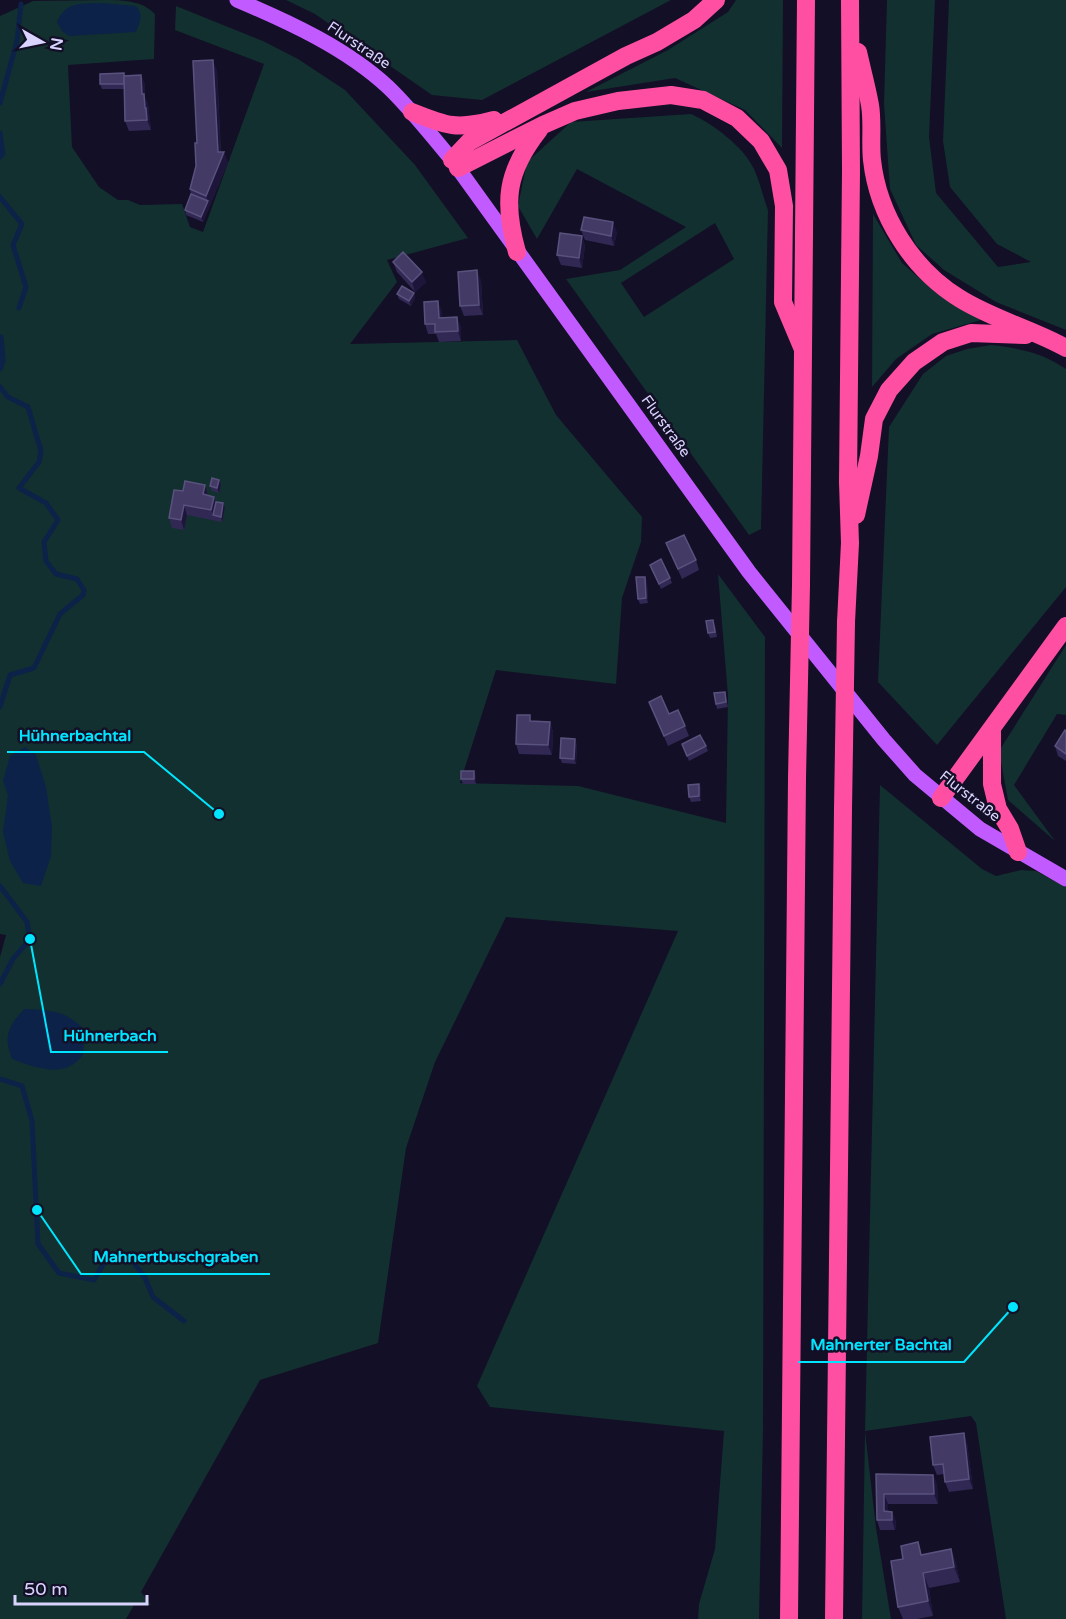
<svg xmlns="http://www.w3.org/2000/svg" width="1066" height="1619" font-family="'Varela Round',sans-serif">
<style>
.green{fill:#12302f;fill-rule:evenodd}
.water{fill:#0c2248}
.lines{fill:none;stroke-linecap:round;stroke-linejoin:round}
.stream{stroke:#0c2248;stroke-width:5}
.major{stroke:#c25bff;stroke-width:15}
.highway{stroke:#ff4fa3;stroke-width:18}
.highway-bridge{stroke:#ff4fa3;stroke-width:18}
.wall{fill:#312854}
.shaded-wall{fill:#1d163a}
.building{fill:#433a66;stroke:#5a527e;stroke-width:1.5}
.labels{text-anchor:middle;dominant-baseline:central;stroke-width:5;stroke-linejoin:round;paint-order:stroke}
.street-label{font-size:15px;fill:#d9d4ff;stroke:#130f26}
.leader{fill:none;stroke:#00e5ff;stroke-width:2}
.callout-dot{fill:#00e5ff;stroke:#130f26;stroke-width:2}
.callout-label{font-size:16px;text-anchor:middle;font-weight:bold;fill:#00e5ff;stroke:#130f26;stroke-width:5;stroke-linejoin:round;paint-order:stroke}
</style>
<rect width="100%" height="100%" fill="#130f26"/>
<g class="green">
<path d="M106,0C124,0 143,1 155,14L154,59L68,65L72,147L99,187L118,200H128L140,205L182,204L190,227L203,232L264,64L175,30L176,6L263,41L298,59L345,90L415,165L468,238L387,260L397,282L350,344L517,340L556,415L642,517L641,542L622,598L616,684L496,670L460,783L578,786L726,823L728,696L718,574L765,637L763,1430L759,1619H698L699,1604L715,1549L724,1431L490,1407L477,1386L678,931L506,917L435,1062L406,1148L378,1343L260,1380L141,1592L151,1605H134L126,1619H0V957L6,935L0,934V16L33,1Z"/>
<path d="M286,0H671L482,100L432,95L315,14Z"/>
<path d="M736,0H783L782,148L745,110L675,78L586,92L668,50L728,12Z"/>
<path d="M887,0H935L929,137L936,193L998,267L1031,262L997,244L950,187L943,141L949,0H1066V330L996,302L944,270L916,245L890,189L884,104Z"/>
<path d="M691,114C713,124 743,146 754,169C760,182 763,197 768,210L761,529L749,535L566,279L620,270L686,227L577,169L537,239L518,206L527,162L571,122ZM715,223L734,259L644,317L621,283Z"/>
<path d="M873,214L902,263L935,292L981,320L932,334L896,359L872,387Z"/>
<path d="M991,345C1019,348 1043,353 1066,369V587L937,745L878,682L889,427L923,374L946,356L967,349Z"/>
<path d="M1066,645V715L1057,714L1014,785L1055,841L1008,800L999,751Z"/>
<path d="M880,785L982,869L996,876L1021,870L1036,871L1066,887V1619H1006L976,1423L971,1416L865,1431L876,1528L891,1619H862L865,1431Z"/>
</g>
<g class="water">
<path d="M101,3L136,6C144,15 140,22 136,32L69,36L62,31L57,22C66,1 81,4 101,3Z"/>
<path d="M25,747L36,755L46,787L52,827L51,856L41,886L23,883L10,861L3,832L8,795L3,781L10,756Z"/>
<path d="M24,1009C49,1010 66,1010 85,1030L83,1055C80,1058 76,1063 72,1065C55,1076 29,1065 12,1059C3,1036 8,1027 24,1009Z"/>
</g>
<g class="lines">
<g class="stream">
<path d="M0,103L17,41L21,4"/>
<path d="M0,133L3,154L0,157"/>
<path d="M0,197L22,224L13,245L26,287L19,308"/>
<path d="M0,369L3,361L1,337"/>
<path d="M0,387L8,397L28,407L41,451L39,462L19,488L46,503L58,520L44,542L46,561L56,574L77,579L84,590L83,595L60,614L34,668L10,675L0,707"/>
<path d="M0,886L27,922L30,939L13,959L0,984"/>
<path d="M0,1079L22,1086L32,1121L38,1244L59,1273L94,1280L109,1254L131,1259L145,1278L153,1297L184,1321"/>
</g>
<path class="major" d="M237,0C289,22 346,48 388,87C411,109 431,135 452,160L749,572L884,740L915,775L980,829L1066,879"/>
<g class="highway">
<path d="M858,52C862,70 867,88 870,105C873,123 870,142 872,160C878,215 912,269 959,298C992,319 1032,329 1066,348"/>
<path d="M412,112C447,126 457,130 494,120"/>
<path d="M452,160L469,142L626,56L657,42L694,20L716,0"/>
<path d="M458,168L543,125L575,111L618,101L671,95L703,100L737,118L761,141L778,170L784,206L783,302L802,347"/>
<path d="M517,252C503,202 506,172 539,130"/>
<path d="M856,515L869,456L874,419L889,390L914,362L943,342L971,333L1026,335"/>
<path d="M801,585L806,0"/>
<path d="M846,622L850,543L848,482L851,171L850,0"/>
<path d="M992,729V784L998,809L1010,829L1018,852"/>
<path d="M941,798L1066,626"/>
<path d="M789,1619L797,778"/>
<path d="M834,1619L843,809"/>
</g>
<g class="highway-bridge">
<path d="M797,778L801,585"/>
<path d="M843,809L846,622"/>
</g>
</g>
<g class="wall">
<path d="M217,70L221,152L228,162L203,222L186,215L185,210L191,194L190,189L196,166L197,143Z"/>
<path d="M124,73L125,76L141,75L145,85V98L148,104L151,130L129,131L125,121L124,89H102L100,84Z"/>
<path d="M581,230L617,232L614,246L585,240Z"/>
<path d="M582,236L585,246L582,268L561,265L557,255Z"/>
<path d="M393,262L426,282L415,292L397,272Z"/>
<path d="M481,280L483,315L464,316L460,306Z"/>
<path d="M414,293L415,298L411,306L399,299L397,294Z"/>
<path d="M442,311V317L461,327V341L439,342L436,334H428L425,324Z"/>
<path d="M219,480L221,485L219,493L212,491L210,486Z"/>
<path d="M205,485L208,495L225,508L222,522L187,515L184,530L172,528L169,518L183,491Z"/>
<path d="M666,543L696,560L699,570L682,579Z"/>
<path d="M650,565L670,578L672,583L661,589Z"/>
<path d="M645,577L647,582L648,603L640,604L638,599Z"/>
<path d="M715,625L717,637L710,638L708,633Z"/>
<path d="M726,697L728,707L717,709L716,704Z"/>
<path d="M649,702L669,714L685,726L689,736L668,746Z"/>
<path d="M550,722L553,732L552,755L519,754L516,744Z"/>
<path d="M1066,731V761L1058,756L1055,746Z"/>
<path d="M577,744L576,764L562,763L560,758Z"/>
<path d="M682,744L706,746L708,751L689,761Z"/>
<path d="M476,776V784H463L461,779Z"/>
<path d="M699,784L701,789V801L691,802L689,797Z"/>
<path d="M967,1443L973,1489L949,1492L945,1482L944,1474L937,1475L933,1465Z"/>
<path d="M876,1474L933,1475L937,1485L938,1504H888V1511L892,1512L896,1522L895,1530H880L877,1520Z"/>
<path d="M951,1549L956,1564L960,1582L929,1588L933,1616L917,1619H903L898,1607L923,1555Z"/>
</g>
<g class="shaded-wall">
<path d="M213,60L217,70L221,159L224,152L228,162L203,222L201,217L208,201L206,196L218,152Z"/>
<path d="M141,75L145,85V98L148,104L151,130L147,120L142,94Z"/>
<path d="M613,222L617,232L614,246L611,236Z"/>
<path d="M582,236L585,246L582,268L579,258Z"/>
<path d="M477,270L481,280L483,315L479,305Z"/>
<path d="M422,272L426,282L415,292L412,282Z"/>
<path d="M414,293L415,298L411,306L409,301Z"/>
<path d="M438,301L442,311L443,328L439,318Z"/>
<path d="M457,317L461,327V341L458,331Z"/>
<path d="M219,480L221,485L219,493L217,488Z"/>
<path d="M205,485L208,495L206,504L203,494Z"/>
<path d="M214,497L217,507L213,515L211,510Z"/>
<path d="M223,503L225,508L222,522L221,517Z"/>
<path d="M184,505L187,515L184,530L181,520Z"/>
<path d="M645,577L647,582L648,603L646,598Z"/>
<path d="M550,722L553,732L552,755L548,745Z"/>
<path d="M575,739L577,744L576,764L574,759Z"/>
<path d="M474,771L476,776V784L474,779Z"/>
<path d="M699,784L701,789V801L699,796Z"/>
<path d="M964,1433L967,1443L973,1489L969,1479Z"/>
<path d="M933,1475L937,1485L938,1504L934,1494Z"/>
<path d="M884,1494L888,1504V1521L884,1511Z"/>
<path d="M892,1512L896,1522L895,1530L892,1520Z"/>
<path d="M951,1549L956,1564L960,1582L954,1567Z"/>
<path d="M923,1573L929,1588L933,1616L928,1601Z"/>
</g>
<g class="building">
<path d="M213,60L218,152H224L206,196L190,189L196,166L195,143H197L193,61Z"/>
<path d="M124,73V84H100V74Z"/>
<path d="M141,75L142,94H144L145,108H146L147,120L125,121L124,76Z"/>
<path d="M191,194L208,201L201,217L185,210Z"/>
<path d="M584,217L613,222L611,236L581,230Z"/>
<path d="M560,233L582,236L579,258L557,255Z"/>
<path d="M403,252L422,272L412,282L393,262Z"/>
<path d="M477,270L479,305L460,306L458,272Z"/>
<path d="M402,286L414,293L409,301L397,294Z"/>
<path d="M438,301L439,318L457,317L458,331L435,332V324H425L424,302Z"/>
<path d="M212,478L219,480L217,488L210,486Z"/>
<path d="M185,481L205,485L203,494L214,497L211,510L184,505L181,520L169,518L174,490L183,491Z"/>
<path d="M216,502L223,503L221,517L213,515Z"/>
<path d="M684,535L696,560L678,569L666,543Z"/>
<path d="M661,559L670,578L659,584L650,565Z"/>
<path d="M636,577H645L646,598L638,599Z"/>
<path d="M713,620L715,632L708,633L706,621Z"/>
<path d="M725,692L726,702L716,704L714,693Z"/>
<path d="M661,696L669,714L678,710L685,726L664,736L649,702Z"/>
<path d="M517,715H530V721L550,722L548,745L516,744Z"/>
<path d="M1065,730L1066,731V754L1055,746Z"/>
<path d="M700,735L706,746L687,756L682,744Z"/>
<path d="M561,738L575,739L574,759L560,758Z"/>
<rect x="461" y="771" width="13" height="8"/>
<path d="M699,784V796L689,797L688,785Z"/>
<path d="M964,1433L969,1479L945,1482L943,1464L933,1465L930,1437Z"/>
<path d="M876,1474L933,1475L934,1494H884V1511L892,1512V1520H877Z"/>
<path d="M918,1542L921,1555L951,1549L954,1567L923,1573L928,1601L898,1607L891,1561L903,1559L901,1546Z"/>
</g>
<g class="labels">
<g class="street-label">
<text transform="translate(359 45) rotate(34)">Flurstraße</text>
<text transform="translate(666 426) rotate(54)">Flurstraße</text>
<text transform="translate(970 796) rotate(38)">Flurstraße</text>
</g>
</g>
<path class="leader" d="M219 814L144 752H7M30 939L51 1052H168M37 1210L81 1274H270M1013 1307L964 1362H798"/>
<g class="callout-dot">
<circle cx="219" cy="814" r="6"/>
<circle cx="30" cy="939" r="6"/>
<circle cx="37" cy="1210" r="6"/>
<circle cx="1013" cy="1307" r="6"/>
</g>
<g class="callout-label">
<text x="75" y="741">Hühnerbachtal</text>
<text x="110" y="1041">Hühnerbach</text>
<text x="176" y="1262">Mahnertbuschgraben</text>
<text x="881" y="1350">Mahnerter Bachtal</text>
</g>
<g transform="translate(42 42) rotate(99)" stroke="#130f26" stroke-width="4.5" paint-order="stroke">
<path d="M0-4.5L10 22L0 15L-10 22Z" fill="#d9d4ff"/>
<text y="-9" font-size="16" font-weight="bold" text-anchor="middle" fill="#d9d4ff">N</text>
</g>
<path d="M15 1595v9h132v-9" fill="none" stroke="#d9d4ff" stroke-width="3"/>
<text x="24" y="1595" font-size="18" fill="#d9d4ff" stroke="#130f26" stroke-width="4.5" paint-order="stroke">50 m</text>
</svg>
